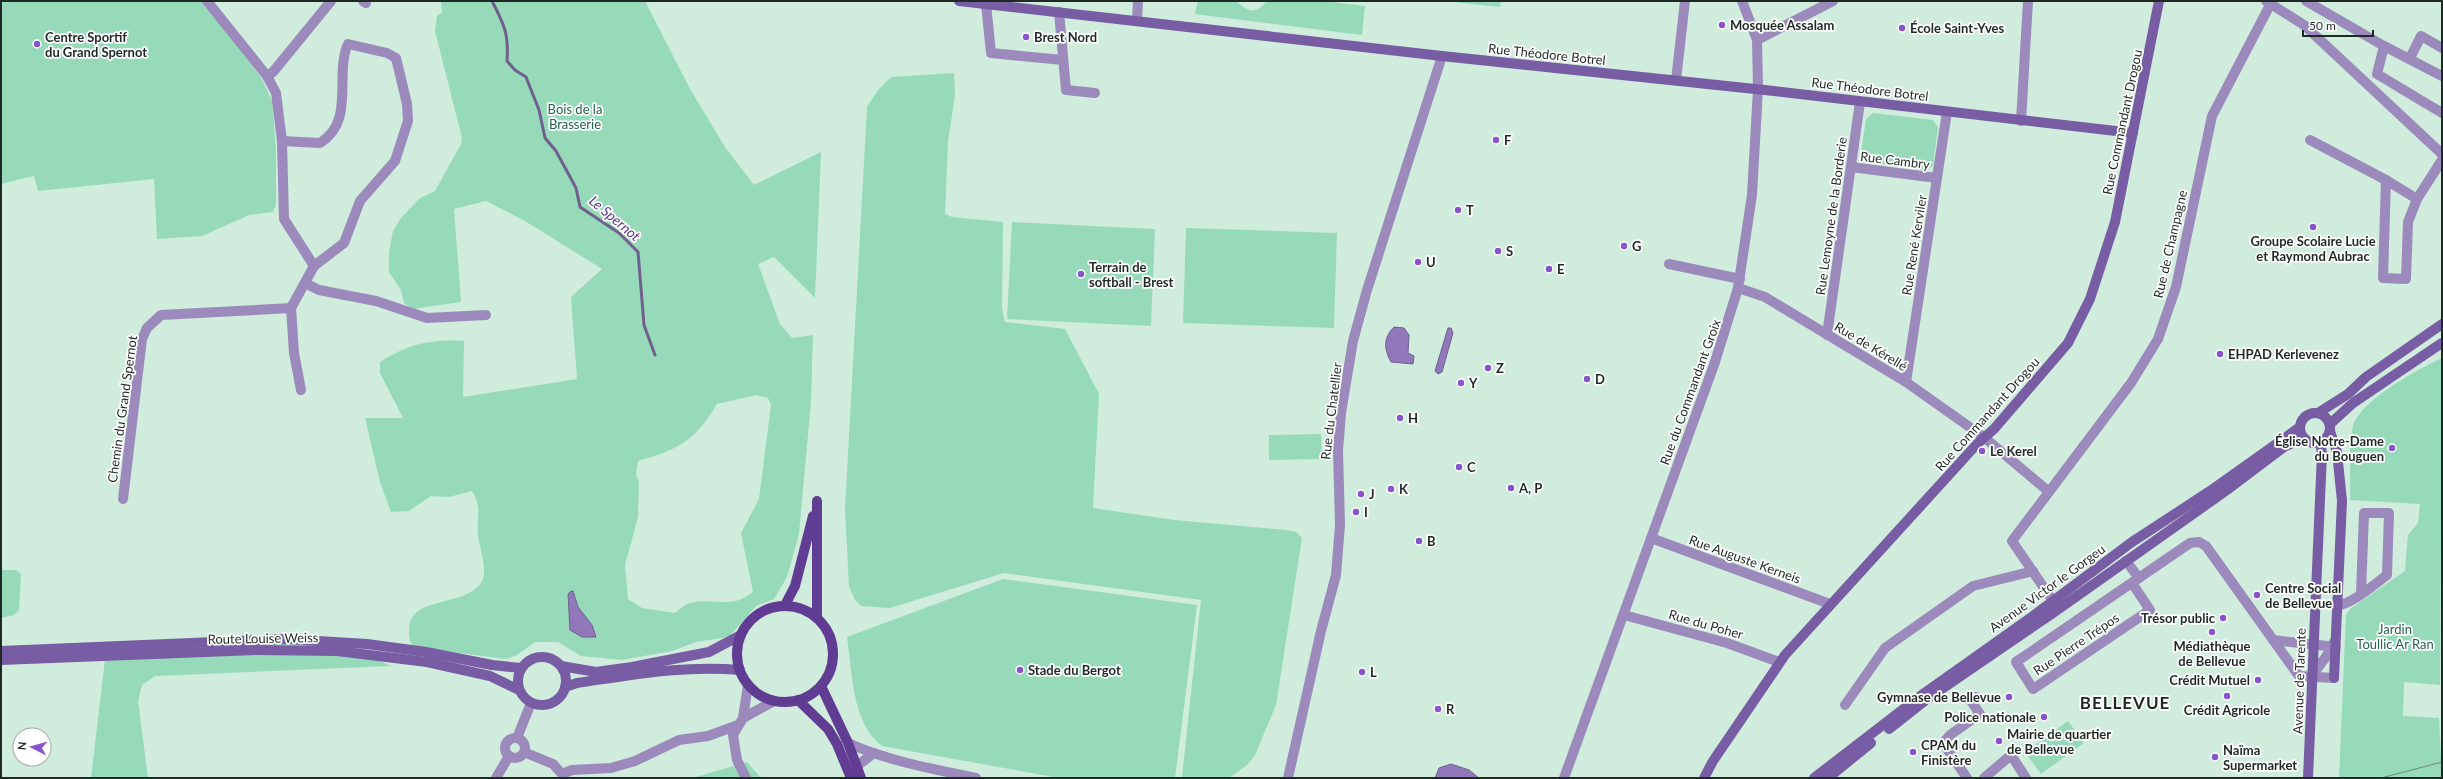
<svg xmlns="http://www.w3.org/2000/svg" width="2443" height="779" font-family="Lato,sans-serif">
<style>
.green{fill:#97daba;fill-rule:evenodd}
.water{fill:#9178bb;stroke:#6f608e}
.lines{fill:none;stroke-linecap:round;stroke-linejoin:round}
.stream{stroke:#6f608e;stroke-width:3}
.street{stroke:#9b8abb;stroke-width:10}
.secondary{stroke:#785da4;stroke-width:10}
.primary{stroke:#613c93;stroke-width:10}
.tram{stroke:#75887e;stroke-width:1}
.poi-dot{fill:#8854cd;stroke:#fff;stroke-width:1.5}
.labels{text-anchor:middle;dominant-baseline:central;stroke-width:3.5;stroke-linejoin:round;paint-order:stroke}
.poi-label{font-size:13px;font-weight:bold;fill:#1f2924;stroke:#fff;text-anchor:start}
.street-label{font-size:13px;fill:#1f2924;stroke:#fff}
.park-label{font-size:13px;fill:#226349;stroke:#fff}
.water-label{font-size:14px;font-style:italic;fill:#5d3a8d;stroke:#fff}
.district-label{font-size:17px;font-weight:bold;letter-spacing:1px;fill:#1f2924;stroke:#fff}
</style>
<rect width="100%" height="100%" fill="#d0ecdd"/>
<g class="green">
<path d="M1,1H203L262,79L272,101L276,150V204L273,212L249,215L202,236L157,239L154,179L38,191L34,176L1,184Z"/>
<path d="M441,1H645L690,89L725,147L754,185L821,152L815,298L774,257L758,264L780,324L792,338L813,335L811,402L799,534L787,577L774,599L756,606L729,637L696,642L672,651L622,660L581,656L558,642H535L517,655L506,659L413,647C409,640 409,637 409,629C411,595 463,608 481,583C489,572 479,547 478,535C476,516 483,508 472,491L449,497L431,496L409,511L391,512L380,482L365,418H403L380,373V362C409,344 430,339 464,341L463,397L577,379L571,297L602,269L525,221L486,201L454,209L461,302L413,309L404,303L401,290L389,272V252L393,231L401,218L420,198L435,191L461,144L462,138L435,31L437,16L442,12ZM756,395L768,398L771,405L759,499L741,533L753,592C731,610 714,597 690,603C685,604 679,610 675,613L642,608L628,599L625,565L638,517L639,482L636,475L638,461C679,449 694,442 717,404ZM573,591L578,607L592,626L596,637H582L569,625Z"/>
<path d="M1198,1H1236C1249,12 1255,15 1267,1H1323L1365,6L1362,35L1195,14Z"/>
<path d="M1445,1H1501L1500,7Z"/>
<path d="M954,73L955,95L948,142L945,214L952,217L1003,222L1002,309L1005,322L1065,329L1099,394L1093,508L1174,520L1286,530L1296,532L1302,538L1276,705L1255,755L1247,765L1229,778L1182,777L1201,600L1004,573L890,608L861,606L855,600L849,587L845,509L867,107L878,90L891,77Z"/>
<path d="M1873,113L1933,120L1938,127L1933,166L1925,171L1864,161L1861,153L1866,119Z"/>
<path d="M1012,222L1155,229L1151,326L1007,319Z"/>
<path d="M1186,228L1337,233L1334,328L1183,323Z"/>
<path d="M2442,358L2440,685L2404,682L2403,716L2439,718L2442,778H2339L2346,615L2350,609L2405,571L2408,535L2418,523L2420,504L2350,500C2351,481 2348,444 2353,426C2361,400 2418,369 2442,358Z"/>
<path d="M1321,434L1322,459L1269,460V435Z"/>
<path d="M1,570H16L21,574L19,610L14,615L1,618Z"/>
<path d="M1003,579L1197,605L1175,778H1059L882,746C852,723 852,672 847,637Z"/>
<path d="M267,643L344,646L391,666L155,676L142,685L138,701L148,778H91L106,651Z"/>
<path d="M2068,721L2084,743L2041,774L2025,752Z"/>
<path d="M747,762L761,778H693Z"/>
</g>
<g class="water">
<path d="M1394,327L1404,328L1409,335L1408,353L1414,356L1413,364L1391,362C1384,349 1383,338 1394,327Z"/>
<path d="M1448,328H1451L1453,333L1442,372L1438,374L1435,371Z"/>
<path d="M571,591H573L578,607L592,625L596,637H582L570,630L568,594Z"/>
<path d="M1451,764L1469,770L1479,778H1435L1439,768Z"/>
</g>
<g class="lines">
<path class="stream" d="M492,1C504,24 509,34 507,61L515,70L526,77L539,110L545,138L556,151L576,188L580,207L619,233L638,252L644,325L655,355"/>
<g class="street">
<path d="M363,1L366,3"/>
<path d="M2266,1L2304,25L2442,154"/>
<path d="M2306,1L2384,46L2377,74L2442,113"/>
<path d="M986,4L991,53L1063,60"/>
<path d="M1059,12L1066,90L1095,93"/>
<path d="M1137,20L1138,1"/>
<path d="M1757,40L1833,1"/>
<path d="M2384,46L2442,76"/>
<path d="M2410,58L2421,36L2442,48"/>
<path d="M267,76L273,72L331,1"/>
<path d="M1676,80L1685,1"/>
<path d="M2021,121L2028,1"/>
<path d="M2310,140L2386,180L2417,199"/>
<path d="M282,141L320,143C356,121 334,75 348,44L387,53L396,58L407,104L408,121L395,161L360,201L344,243L314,266"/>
<path d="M1851,167L1937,178"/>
<path d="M2386,180L2383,278L2406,279L2408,222L2417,199L2442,160"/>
<path d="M1669,264L1740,279"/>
<path d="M305,283L319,290L376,301L427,318L486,315"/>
<path d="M1738,288L1765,297L1906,382L1985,438L2048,491"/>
<path d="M291,308L294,353L301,390"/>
<path d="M1827,335L1860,102"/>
<path d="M1906,382L1947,112"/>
<path d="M123,499L142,339L147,328L161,315L291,308L314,266L284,219L282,141L276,93L267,76L207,1"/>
<path d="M1651,538L1830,604"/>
<path d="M2126,561L2139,578"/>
<path d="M2132,583L2150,610L2033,689L2016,662L2190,543L2199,542L2206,546L2299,676L2334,678"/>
<path d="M2053,601L2012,541L2131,383L2158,339L2176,287L2212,116L2271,3"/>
<path d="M2337,606C2356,601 2371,587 2387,575L2389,513H2364L2361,594"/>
<path d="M1624,615L1727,643L1779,662"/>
<path d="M2273,640L2336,647"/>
<path d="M2312,677C2319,664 2329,656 2334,642"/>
<path d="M1845,705L1885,648L1973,586L2033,571"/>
<path d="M743,718L748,685"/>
<circle cx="515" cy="748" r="10"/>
<path d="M517,738L531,703"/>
<path d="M848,743C888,761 933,769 976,778"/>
<path d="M524,752L553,764L562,774L572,770L611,768L635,761L679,740L708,736L738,725"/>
<path d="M857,766L874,753"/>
<path d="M496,778L509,756"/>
<path d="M746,778L737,760L733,735L743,718L774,701"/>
<path d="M1288,778L1321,631L1336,575L1340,525L1338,450L1341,413L1353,341L1367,290L1442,56"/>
<path d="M1564,778L1715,362L1738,288L1752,195L1758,89L1757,40L1742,1"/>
<path d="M1967,778L1947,749L1945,741L1950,735L1980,714L1971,701L1976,697"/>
<path d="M1984,778L2011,755L2026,778"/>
</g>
<g class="secondary">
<path d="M959,1L1442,56L1774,91L2133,133"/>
<circle cx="2315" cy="428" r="15"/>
<path d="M2318,413L2348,394L2366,377L2442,324"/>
<path d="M2330,424L2353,403L2442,343"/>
<path d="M2330,431L2337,452L2342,501L2334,678"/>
<path d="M1,651L286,639L367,644L426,652L492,665L521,668"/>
<circle cx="542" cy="681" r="24"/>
<path d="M1,660L257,650L337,651L427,662L490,676L519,690"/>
<path d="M561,666L596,672L632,667L709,652L741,635"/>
<path d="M565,687L577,683C632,675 684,665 740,670"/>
<path d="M1889,729L1927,699L2050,615L2227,490L2284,447L2304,438"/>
<path d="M1704,778L1713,761L1785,655L1977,444L1994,429L2068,343L2090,299L2115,222L2159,1"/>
<path d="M1814,778L1923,694L2033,616L2132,542L2210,491L2300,427"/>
<path d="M1828,778L1871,743"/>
<path d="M2308,778L2322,453L2320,442"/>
</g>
<g class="primary">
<path d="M785,605L795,586L813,516"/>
<circle cx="785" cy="654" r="48"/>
<path d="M817,618V501"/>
<path d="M821,686L848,743L861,778"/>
<path d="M798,700L828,729L837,744L851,778"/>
</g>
<path class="tram" d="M2381,778L2442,762"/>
</g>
<g class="poi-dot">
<circle cx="1722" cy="25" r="4"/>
<circle cx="1902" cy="28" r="4"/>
<circle cx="1026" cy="37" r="4"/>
<circle cx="37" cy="44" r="4"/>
<circle cx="1496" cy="140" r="4"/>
<circle cx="1458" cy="210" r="4"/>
<circle cx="2313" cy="227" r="4"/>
<circle cx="1624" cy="246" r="4"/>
<circle cx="1498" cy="251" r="4"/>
<circle cx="1418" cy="262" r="4"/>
<circle cx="1549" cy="269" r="4"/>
<circle cx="1081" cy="274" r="4"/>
<circle cx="2220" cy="354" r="4"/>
<circle cx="1488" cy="368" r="4"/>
<circle cx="1587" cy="379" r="4"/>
<circle cx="1461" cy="383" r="4"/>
<circle cx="1400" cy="418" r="4"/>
<circle cx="2392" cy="448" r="4"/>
<circle cx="1982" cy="451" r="4"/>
<circle cx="1459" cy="467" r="4"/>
<circle cx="1511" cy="488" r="4"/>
<circle cx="1391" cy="489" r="4"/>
<circle cx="1361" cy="494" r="4"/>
<circle cx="1356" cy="512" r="4"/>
<circle cx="1419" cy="541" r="4"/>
<circle cx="2257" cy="595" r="4"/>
<circle cx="2223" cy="618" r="4"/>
<circle cx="2212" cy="632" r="4"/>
<circle cx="1020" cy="670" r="4"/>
<circle cx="1362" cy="672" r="4"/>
<circle cx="2258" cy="680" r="4"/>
<circle cx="2227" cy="696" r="4"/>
<circle cx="2009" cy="697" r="4"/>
<circle cx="1438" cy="709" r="4"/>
<circle cx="2044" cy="717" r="4"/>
<circle cx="1999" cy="741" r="4"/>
<circle cx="1913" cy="752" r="4"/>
<circle cx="2215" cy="757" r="4"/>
</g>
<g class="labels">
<g class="poi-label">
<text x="1730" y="25">Mosquée Assalam</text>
<text x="1910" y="28">École Saint-Yves</text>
<text x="45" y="37">Centre Sportif<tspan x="45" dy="15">du Grand Spernot</tspan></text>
<text x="1034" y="37">Brest Nord</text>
<text x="1504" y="140">F</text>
<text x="1466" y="210">T</text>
<text x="2313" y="241" text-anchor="middle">Groupe Scolaire Lucie<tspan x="2313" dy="15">et Raymond Aubrac</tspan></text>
<text x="1632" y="246">G</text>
<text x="1506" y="251">S</text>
<text x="1426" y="262">U</text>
<text x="1089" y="267">Terrain de<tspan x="1089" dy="15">softball - Brest</tspan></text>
<text x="1557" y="269">E</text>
<text x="2228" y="354">EHPAD Kerlevenez</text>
<text x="1496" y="368">Z</text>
<text x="1595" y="379">D</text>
<text x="1469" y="383">Y</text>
<text x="1408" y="418">H</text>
<text x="2384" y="441" text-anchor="end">Église Notre-Dame<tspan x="2384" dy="15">du Bouguen</tspan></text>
<text x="1990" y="451">Le Kerel</text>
<text x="1467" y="467">C</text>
<text x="1519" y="488">A, P</text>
<text x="1399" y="489">K</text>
<text x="1369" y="494">J</text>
<text x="1364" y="512">I</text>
<text x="1427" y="541">B</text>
<text x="2265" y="588">Centre Social<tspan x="2265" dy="15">de Bellevue</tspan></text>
<text x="2215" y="618" text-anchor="end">Trésor public</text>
<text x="2212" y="646" text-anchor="middle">Médiathèque<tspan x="2212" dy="15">de Bellevue</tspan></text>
<text x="1028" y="670">Stade du Bergot</text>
<text x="1370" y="672">L</text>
<text x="2250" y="680" text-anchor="end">Crédit Mutuel</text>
<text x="2001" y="697" text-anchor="end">Gymnase de Bellevue</text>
<text x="1446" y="709">R</text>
<text x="2227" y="710" text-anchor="middle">Crédit Agricole</text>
<text x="2036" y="717" text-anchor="end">Police nationale</text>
<text x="2007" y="734">Mairie de quartier<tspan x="2007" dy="15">de Bellevue</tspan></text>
<text x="1921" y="745">CPAM du<tspan x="1921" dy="15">Finistère</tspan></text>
<text x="2223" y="750">Naïma<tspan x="2223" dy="15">Supermarket</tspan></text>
</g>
<g class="street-label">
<text transform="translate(1547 54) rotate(6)">Rue Théodore Botrel</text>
<text transform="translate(1870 89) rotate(7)">Rue Théodore Botrel</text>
<text transform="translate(2122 122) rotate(-78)">Rue Commandant Drogou</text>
<text transform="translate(1895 160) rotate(7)">Rue Cambry</text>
<text transform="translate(1831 216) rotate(-82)">Rue Lemoyne de la Borderie</text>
<text transform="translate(2170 244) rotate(-77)">Rue de Champagne</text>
<text transform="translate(1914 245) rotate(-81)">Rue René Kerviler</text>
<text transform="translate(1871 346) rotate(31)">Rue de Kérellé</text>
<text transform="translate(1690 392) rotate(-70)">Rue du Commandant Groix</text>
<text transform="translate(122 409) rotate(-82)">Chemin du Grand Spernot</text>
<text transform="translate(1331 411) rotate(-83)">Rue du Chatellier</text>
<text transform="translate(1987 414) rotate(-48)">Rue Commandant Drogou</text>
<text transform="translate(1745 559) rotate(20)">Rue Auguste Kerneis</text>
<text transform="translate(2047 588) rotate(-36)">Avenue Victor le Gorgeu</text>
<text transform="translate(1706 624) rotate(16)">Rue du Poher</text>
<text transform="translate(263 638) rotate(-1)">Route Louise Weiss</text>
<text transform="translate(2076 644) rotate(-34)">Rue Pierre Trépos</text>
<text transform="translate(2299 681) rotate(-88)">Avenue de Tarente</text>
</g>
<g class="park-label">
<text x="575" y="109">Bois de la<tspan x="575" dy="15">Brasserie</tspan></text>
<text x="2395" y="629">Jardin<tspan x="2395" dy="15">Toullic Ar Ran</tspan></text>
</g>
<g class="water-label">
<text transform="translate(615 218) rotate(40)">Le Spernot</text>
</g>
<g class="district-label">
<text x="2125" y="702">BELLEVUE</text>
</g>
</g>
<rect width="2443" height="779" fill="none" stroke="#1f2924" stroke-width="4"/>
<g transform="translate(32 747) rotate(276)"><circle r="19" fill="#ffffff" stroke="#a5a9a7"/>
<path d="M0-3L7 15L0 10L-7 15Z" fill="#8854cd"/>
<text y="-6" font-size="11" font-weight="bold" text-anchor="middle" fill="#1f2924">N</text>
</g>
<path d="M2303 30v6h70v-6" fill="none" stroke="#1f2924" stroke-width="2"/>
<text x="2309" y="30" font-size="12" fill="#1f2924" stroke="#ffffff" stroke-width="3" paint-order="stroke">50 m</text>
</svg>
